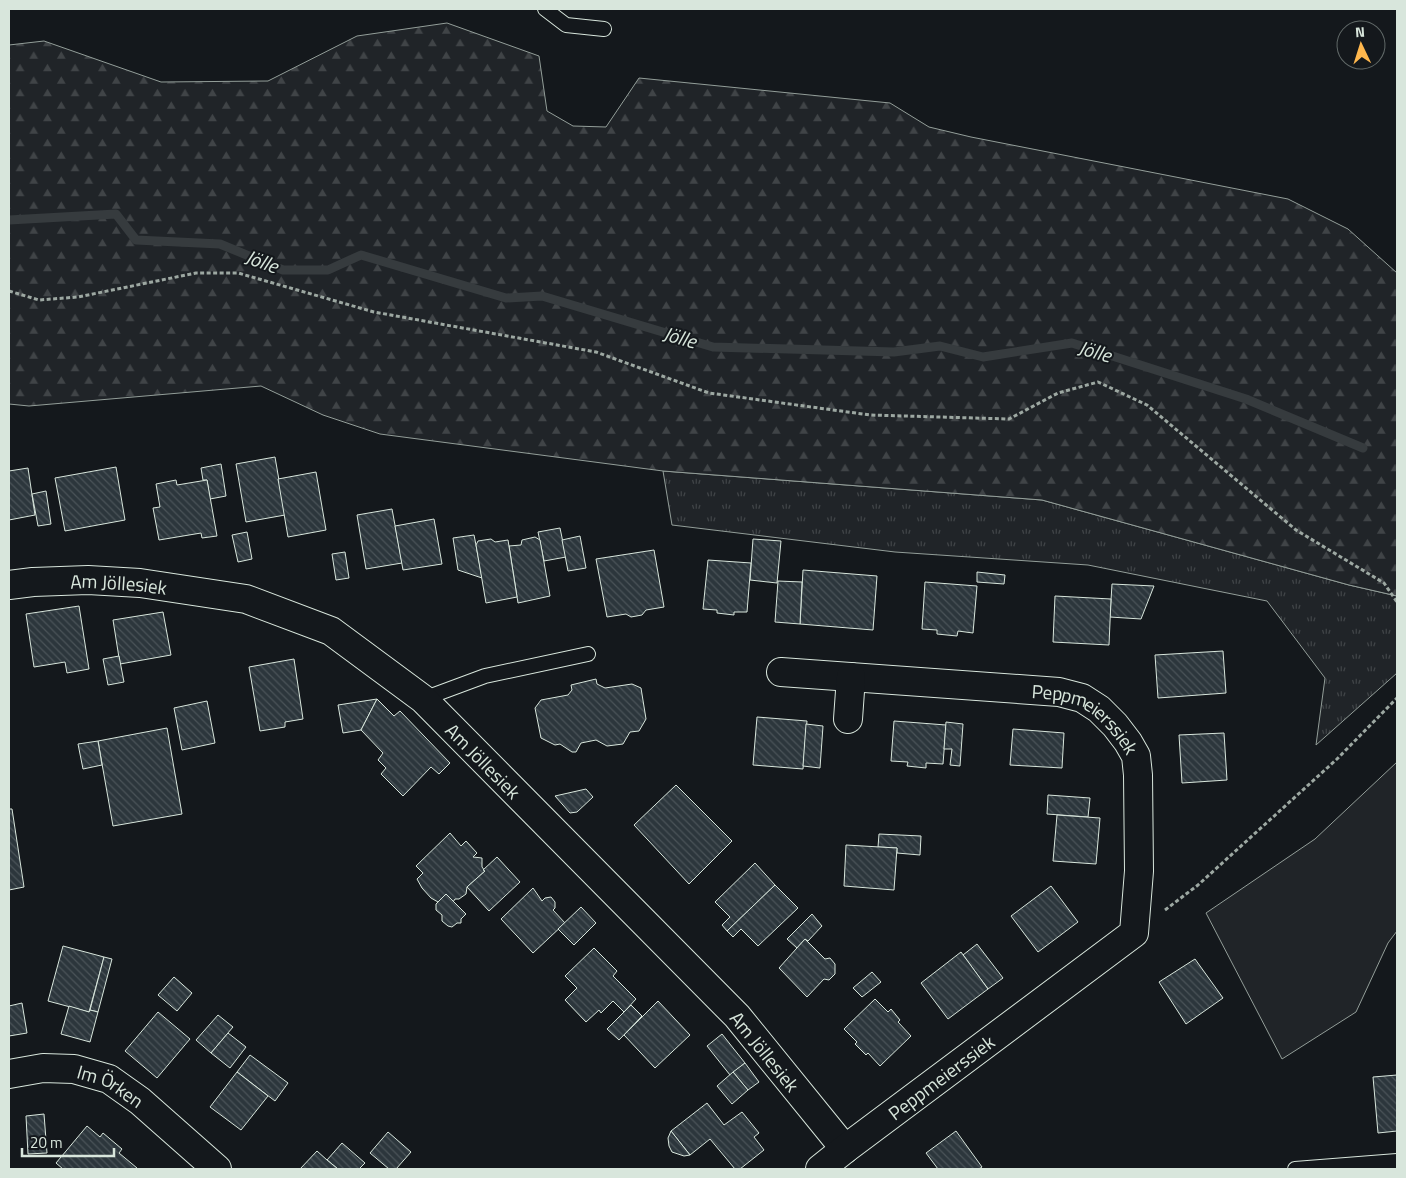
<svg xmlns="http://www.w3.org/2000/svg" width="1406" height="1178" font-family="'Titillium Web',sans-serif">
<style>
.grass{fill:url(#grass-tufts);stroke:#939e99}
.forest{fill:url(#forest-firs);stroke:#939e99}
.green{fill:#202428;stroke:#939e99}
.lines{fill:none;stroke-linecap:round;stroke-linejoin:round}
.stream{stroke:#363b3e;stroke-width:9}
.building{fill:url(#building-back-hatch);stroke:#d8e6dc}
.lane-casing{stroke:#d8e6dc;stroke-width:16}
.street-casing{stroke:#d8e6dc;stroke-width:30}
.path{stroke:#9da8a2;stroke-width:3;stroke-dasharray:4 2.5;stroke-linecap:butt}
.lane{stroke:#14181c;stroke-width:14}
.street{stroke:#14181c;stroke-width:28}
.labels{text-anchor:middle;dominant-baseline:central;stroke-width:4;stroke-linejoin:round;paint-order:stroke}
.street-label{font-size:19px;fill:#d8e6dc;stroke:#14181c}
.water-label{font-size:20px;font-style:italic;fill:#d8e6dc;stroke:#14181c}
</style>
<defs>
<pattern id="grass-tufts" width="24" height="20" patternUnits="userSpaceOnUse" patternTransform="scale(1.25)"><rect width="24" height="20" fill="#202428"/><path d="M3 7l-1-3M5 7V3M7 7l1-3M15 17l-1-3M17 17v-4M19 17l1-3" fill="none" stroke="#404447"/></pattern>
<pattern id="forest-firs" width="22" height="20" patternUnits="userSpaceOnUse" patternTransform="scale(1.25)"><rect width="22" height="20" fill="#202428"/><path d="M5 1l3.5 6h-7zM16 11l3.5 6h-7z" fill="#404447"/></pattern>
<pattern id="building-back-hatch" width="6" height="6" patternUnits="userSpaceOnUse" patternTransform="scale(1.25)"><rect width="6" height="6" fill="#2c363c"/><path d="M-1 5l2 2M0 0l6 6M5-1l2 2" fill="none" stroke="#4a5358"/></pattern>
</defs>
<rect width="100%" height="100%" fill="#14181c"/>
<path class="grass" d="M663,471L1042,500L1349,585L1397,596V673L1316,745L1325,678L1267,601L1088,565L895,552L672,525Z"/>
<path class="forest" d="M447,23L539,56L547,111L573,126L606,127L639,78L890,103L929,127L971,137L1288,199L1348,229L1397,273V596L1349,585L1042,500L663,471L380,434L323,415L261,386L29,406L9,404V45L44,41L161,82L268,81L357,36Z"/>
<path class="green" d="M1397,762V931L1388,943L1356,1012L1282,1059L1206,913L1315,839Z"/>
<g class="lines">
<path class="stream" d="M9,220L116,214L136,240L220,244L283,270H328L361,255L506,298L542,296L713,347L894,352L940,346L983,357L1072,343L1246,399L1363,448"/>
</g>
<g class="building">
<path d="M275,457L285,515L246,522L236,464Z"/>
<path d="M221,464L226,496L210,499L207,480H203L201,468Z"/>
<path d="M116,467L125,520L65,531L55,478Z"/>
<path d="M28,468L35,515L9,520V471Z"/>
<path d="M316,472L326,530L288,537L278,479Z"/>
<path d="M176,480L177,485L207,480L217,536L202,538L201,533L159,540L153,508L160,507L156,484Z"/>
<path d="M46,491L51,524L38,526L32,494Z"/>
<path d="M392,509L402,563L366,569L357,515Z"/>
<path d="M434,519L442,564L403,570L395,526Z"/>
<path d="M560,528L566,557L544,561L538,532Z"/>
<path d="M247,532L252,559L238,562L232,535Z"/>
<path d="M474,535L476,545L482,578L458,570L453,538Z"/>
<path d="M580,536L586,568L568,571L562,540Z"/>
<path d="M535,537L540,540L550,596L518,603L509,546L521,545L522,540Z"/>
<path d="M491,539L495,542L508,540L517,597L486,603L476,545L478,541Z"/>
<path d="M753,539L781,541L777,583L750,580Z"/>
<path d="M654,550L664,607L646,610L642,615L631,617L626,614L607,617L596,559Z"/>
<path d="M345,552L349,578L336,580L332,554Z"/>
<path d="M708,560L751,563L747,612H734V615L717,613V610L703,609Z"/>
<path d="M803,570L877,576L873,630L800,624Z"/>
<path d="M977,572L1005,575L1004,584L977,582Z"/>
<path d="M778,581L802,582L800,624L775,622Z"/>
<path d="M925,582L977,586L973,633L958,631L957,636L937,634V630L922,629Z"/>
<path d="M1112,584L1154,586L1141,619L1110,617Z"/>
<path d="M1055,596L1111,599L1109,645L1053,642Z"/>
<path d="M79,606L89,669L67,673L65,662L34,667L26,614Z"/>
<path d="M163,612L171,655L120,664L113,620Z"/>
<path d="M1223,651L1226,693L1158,698L1155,655Z"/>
<path d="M119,656L124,682L108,685L103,659Z"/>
<path d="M294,659L303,719L285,722V727L260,731L249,667Z"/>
<path d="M596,679L597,684L605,688L632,684L641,688L646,719L639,731L630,732L623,744L607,746L596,740L581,743L576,752H572L560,744L555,745L541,738L535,708L541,700L568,695L572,690L571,685Z"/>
<path d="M377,699L361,730L343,733L338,705Z"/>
<path d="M377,699L394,716L400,711L450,763L439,774L431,767L403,796L381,774L386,768L378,760L383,753L361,730Z"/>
<path d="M207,701L215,743L182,750L174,708Z"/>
<path d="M757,717L807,721L803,769L753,765Z"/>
<path d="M894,721L946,725L943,764L926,763V768L907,766L908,762L891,761Z"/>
<path d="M946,722L963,724L960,766L950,765L952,749H944Z"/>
<path d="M806,724L823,726L820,768L803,766Z"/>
<path d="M167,728L182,814L113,826L98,741Z"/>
<path d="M1013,729L1064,733L1062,768L1010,765Z"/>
<path d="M1224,733L1227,780L1182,783L1179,735Z"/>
<path d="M98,741L102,765L83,769L78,744Z"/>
<path d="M676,785L732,841L689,884L634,825Z"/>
<path d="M586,789L593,797L577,812L570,813L555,796Z"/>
<path d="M1048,795L1090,798L1088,817L1047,814Z"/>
<path d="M9,809H12L24,887L9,890Z"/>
<path d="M1057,815L1100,818L1096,864L1053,861Z"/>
<path d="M450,833L461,846L466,841L477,853L473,857L482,858V867L485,871L467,887L466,894L459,899H455L453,902L446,894L438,902L431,898L422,888L417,879L423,873L416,866Z"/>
<path d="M879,834L921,836L920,855L897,853V848L878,847Z"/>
<path d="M846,845L897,848L894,890L844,886Z"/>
<path d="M497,857L520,882L489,911L467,887L485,871L483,870Z"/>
<path d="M755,863L775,885L727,931L722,925L730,917L715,902Z"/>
<path d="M775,885L798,908L758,946L741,929L733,937L727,931Z"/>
<path d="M1051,886L1078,922L1038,952L1011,916Z"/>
<path d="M533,888L542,901L545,898L551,897L555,902V908L553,910L565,923L533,953L501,919Z"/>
<path d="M446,894L466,914L461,919V923H457L452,927L448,926L442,921V915L436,910V904Z"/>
<path d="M581,907L596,923L574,945L558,929Z"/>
<path d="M812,914L822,926L808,941L805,939L797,948L787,939Z"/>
<path d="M805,939L825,959L830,958L835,964V974L829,980L824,979L807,997L779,968Z"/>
<path d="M977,944L1003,978L988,989L963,955Z"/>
<path d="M63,946L104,957L89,1012L48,1001Z"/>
<path d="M594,948L617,971L613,976L636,999L624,1012L613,1001L601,1013L599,1010L586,1022L565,1000L577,988L565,976Z"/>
<path d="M961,952L988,989L948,1019L921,983Z"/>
<path d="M104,957L112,959L98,1012L90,1010Z"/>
<path d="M1195,959L1223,998L1186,1024L1159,982Z"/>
<path d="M872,972L881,982L862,997L853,988Z"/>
<path d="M174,977L192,993L177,1011L158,995Z"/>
<path d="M875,999L888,1012L891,1009L900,1020L898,1022L911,1036L880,1066L868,1053L866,1055L855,1044L857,1042L844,1029Z"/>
<path d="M658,1001L690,1035L655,1068L624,1035Z"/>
<path d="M22,1003L27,1033L9,1036V1006Z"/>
<path d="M631,1005L642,1016L619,1040L607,1029Z"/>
<path d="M69,1006L89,1012L90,1010L98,1012L90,1042L61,1034Z"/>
<path d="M158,1012L190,1039L157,1078L125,1051Z"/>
<path d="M218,1015L233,1027L211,1053L196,1040Z"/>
<path d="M228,1033L246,1047L230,1068L211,1053Z"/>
<path d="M722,1034L745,1063L730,1075L707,1046Z"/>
<path d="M250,1055L288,1083L275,1101L237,1072Z"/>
<path d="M745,1063L759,1082L748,1090L733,1072Z"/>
<path d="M237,1072L268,1096L241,1130L210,1107Z"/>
<path d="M733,1072L748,1090L732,1104L717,1086Z"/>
<path d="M1397,1075V1131L1378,1133L1373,1077Z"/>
<path d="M707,1103L724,1125L742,1112L759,1133L754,1137L764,1150L740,1169H735L710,1139L690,1155L671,1131Z"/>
<path d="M44,1114L47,1153L28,1154L26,1116Z"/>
<path d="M87,1126L100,1137L103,1133L122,1149L119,1153L137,1168L136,1169H63L56,1163Z"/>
<path d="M671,1131L690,1155L684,1156L672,1152L669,1146L668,1138Z"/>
<path d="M956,1131L982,1167L979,1169H938L926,1153Z"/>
<path d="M388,1132L411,1152L396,1169H389L370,1153Z"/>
<path d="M342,1143L365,1163L359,1169H338L327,1160Z"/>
<path d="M317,1151L327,1160L338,1169H300Z"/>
</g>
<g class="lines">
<defs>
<g id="lane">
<path d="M545,9L566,25L604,29"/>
<path d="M423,699L485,676L588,654"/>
<path d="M1295,1169L1397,1161"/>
</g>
<g id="street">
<path id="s1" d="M9,585L33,582L88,580L140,583L246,599L331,631L423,699L737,1016L845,1149"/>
<path id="s2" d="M781,672L1059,692L1082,698L1099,709L1115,725L1128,742L1136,756L1138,775L1139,871L1134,933L845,1149L820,1169"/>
<path d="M848,719L851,677"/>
<path id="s3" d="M9,1074L43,1068L74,1069L109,1079L140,1101L217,1169"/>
</g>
</defs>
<use href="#lane" class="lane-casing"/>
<use href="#street" class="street-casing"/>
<g class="path">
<path d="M9,291L39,300L78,297L196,273H238L374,312L596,352L709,393L870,415L1009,419L1058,393L1098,382L1147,405L1296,530L1384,583L1397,602"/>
<path d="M1165,910L1198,885L1337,759L1397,698"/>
</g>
<use href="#lane" class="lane"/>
<use href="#street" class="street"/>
</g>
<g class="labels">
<g class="street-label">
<text stroke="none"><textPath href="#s1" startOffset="110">Am Jöllesiek</textPath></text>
<text stroke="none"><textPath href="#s2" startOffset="315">Peppmeierssiek</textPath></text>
<text stroke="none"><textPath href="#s1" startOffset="530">Am Jöllesiek</textPath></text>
<text stroke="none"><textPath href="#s1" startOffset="935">Am Jöllesiek</textPath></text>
<text transform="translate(941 1077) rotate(-37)">Peppmeierssiek</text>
<text stroke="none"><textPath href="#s3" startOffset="106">Im Örken</textPath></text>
</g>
<g class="water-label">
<text transform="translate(262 261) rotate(20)">Jölle</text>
<text transform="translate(680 337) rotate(16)">Jölle</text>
<text transform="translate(1095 351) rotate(16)">Jölle</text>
</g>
</g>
<rect width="1406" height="1178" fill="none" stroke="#d8e6dc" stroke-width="20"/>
<g transform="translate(1361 45) rotate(356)"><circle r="24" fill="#14181c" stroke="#626a69"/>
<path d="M0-4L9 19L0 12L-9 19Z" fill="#ffb74d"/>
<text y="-8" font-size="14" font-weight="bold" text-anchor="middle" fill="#d8e6dc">N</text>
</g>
<path d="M22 1148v8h92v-8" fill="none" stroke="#d8e6dc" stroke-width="2.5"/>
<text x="30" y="1148" font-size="15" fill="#d8e6dc" stroke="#14181c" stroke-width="4" paint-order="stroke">20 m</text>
</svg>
